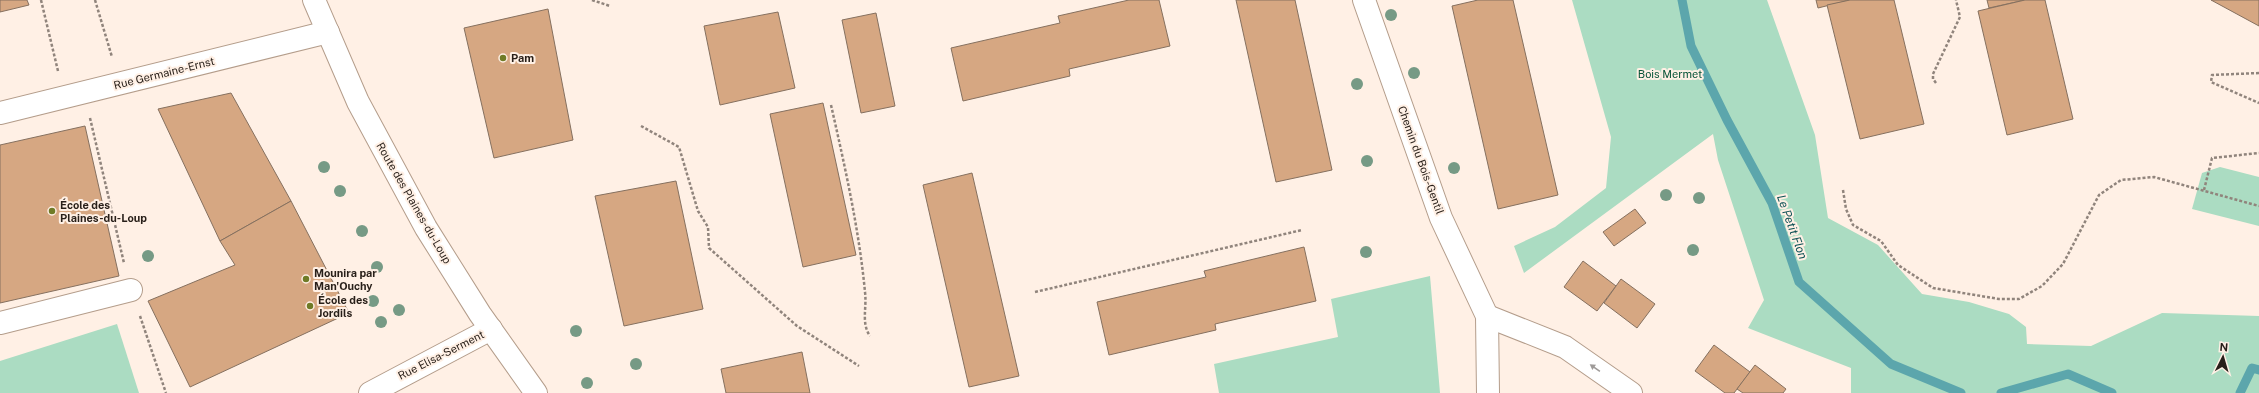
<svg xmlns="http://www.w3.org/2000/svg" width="2259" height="393" font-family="'Public Sans',sans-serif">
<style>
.green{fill:#abdcc2}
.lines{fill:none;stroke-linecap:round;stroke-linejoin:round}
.stream{stroke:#5ca6ac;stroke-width:9}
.building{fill:#d6a782;stroke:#85705f}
.minor-casing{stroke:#b49d8b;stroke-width:24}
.major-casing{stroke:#b49d8b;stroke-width:24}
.path{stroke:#90847c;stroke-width:2.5;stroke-dasharray:3 2;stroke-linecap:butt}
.minor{stroke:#fff;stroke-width:22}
.major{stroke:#fff;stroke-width:22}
.tree{fill:#769a85}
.oneway{fill:#9e9a98}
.poi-dot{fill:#6f7b27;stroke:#fff0e5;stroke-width:1.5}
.labels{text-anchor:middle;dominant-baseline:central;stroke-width:4;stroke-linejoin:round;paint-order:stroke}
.poi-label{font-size:11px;font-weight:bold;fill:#281f19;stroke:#fff0e5;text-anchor:start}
.street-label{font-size:11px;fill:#281f19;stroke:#fff0e5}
.park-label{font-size:11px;fill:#065337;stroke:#fff0e5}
.water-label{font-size:12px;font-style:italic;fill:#0f5256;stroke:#fff0e5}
</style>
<rect width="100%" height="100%" fill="#fff0e5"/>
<g class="green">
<path d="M1572,0H1767L1815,135L1828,218L1878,245L1922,294L1969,302L2009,314L2026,327L2027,344L2091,346L2162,313L2259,316V393H1851V368L1748,328L1764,300L1718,160L1713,134L1524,273L1514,246L1555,227L1606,188L1611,137Z"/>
<path d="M2220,167L2259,177V226L2192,209L2202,173Z"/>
<path d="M1430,276L1440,393H1219L1214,364L1338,337L1331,299Z"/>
<path d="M117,324L139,393H0V361Z"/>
</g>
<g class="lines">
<g class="stream">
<path d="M1682,0L1691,46L1727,120L1772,203L1799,282L1891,364L1961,393"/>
<path d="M2001,393L2068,374L2112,393"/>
<path d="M2240,393L2252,368L2259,370"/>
</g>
</g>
<g class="building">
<path d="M0,0H27L29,5L0,12Z"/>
<path d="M1129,0H1159L1170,46L1069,69L1070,76L963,101L951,48L1060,23L1058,16Z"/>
<path d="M1236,0H1295L1332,170L1276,182Z"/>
<path d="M1478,0H1513L1558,195L1498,209L1452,6Z"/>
<path d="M1816,0H1850L1818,8Z"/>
<path d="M1850,0H1894L1924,124L1860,139L1827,5Z"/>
<path d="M1987,0H2025L1989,8Z"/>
<path d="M2025,0H2045L2073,119L2007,135L1978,11Z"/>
<path d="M2211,0H2259V26Z"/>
<path d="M548,9L573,140L494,158L464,28Z"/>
<path d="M778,12L795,88L720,105L704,26Z"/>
<path d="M876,13L895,106L861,113L842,20Z"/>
<path d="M231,93L291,201L220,241L158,109Z"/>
<path d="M823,103L856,255L803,267L770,114Z"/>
<path d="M85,126L119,276L0,303V145Z"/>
<path d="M972,173L1019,376L969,387L923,185Z"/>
<path d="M676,181L703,309L624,326L595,196Z"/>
<path d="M291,201L349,313L190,387L148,301L235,265L220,241Z"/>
<path d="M1635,209L1646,223L1614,246L1603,232Z"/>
<path d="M1304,247L1316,301L1215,324L1216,330L1109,355L1097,302L1206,277L1204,271Z"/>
<path d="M1583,261L1616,286L1597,311L1564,287Z"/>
<path d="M1621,279L1655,304L1637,328L1604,303Z"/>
<path d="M1714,345L1750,372L1734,393H1725L1695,371Z"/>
<path d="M802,352L810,393H726L721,369Z"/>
<path d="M1755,365L1786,389L1783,393H1743L1737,389Z"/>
</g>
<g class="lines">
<defs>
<g id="minor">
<path d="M1364,0L1441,218L1487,316L1488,393"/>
<path d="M0,113L328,32"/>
<path d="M1487,316L1565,347L1631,393"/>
<path d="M0,323L131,290"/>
<path d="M370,393L491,329"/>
</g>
<path id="major" d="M314,0L358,102L426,228L480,314L536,393"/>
</defs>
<use href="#minor" class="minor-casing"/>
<use href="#major" class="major-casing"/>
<g class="path">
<path d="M41,0L58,71"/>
<path d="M95,0L112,57"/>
<path d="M592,0L610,6"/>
<path d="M2259,73L2212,75L2211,82L2259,103"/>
<path d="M1936,83L1933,79V74L1960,17L1956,0"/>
<path d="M831,105C845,167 859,229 865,292C867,308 861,323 870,336"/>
<path d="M90,118L124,263"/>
<path d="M641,126L679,147L698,211L708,227L709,248L797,326L859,366"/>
<path d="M1843,190L1846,209L1853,225L1881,241L1898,265L1933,288L1999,299H2019L2042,286L2063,264L2099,195L2121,180L2154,177L2259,206"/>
<path d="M2204,190L2212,158L2259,153"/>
<path d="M1035,292L1302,230"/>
<path d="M140,316L166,393"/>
</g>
<use href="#minor" class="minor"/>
<use href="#major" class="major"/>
</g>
<g class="tree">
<circle cx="1391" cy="15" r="6"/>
<circle cx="1414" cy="73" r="6"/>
<circle cx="1357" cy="84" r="6"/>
<circle cx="1367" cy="161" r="6"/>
<circle cx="324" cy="167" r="6"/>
<circle cx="1454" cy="168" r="6"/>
<circle cx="340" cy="191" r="6"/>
<circle cx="1666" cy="195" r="6"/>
<circle cx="1699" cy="198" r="6"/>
<circle cx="362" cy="231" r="6"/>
<circle cx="1693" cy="250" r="6"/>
<circle cx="1366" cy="252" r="6"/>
<circle cx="148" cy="256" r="6"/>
<circle cx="377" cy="267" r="6"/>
<circle cx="373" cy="301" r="6"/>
<circle cx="399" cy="310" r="6"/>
<circle cx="381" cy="322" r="6"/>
<circle cx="576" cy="331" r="6"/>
<circle cx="636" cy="364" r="6"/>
<circle cx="587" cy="383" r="6"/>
</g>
<defs><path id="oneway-solid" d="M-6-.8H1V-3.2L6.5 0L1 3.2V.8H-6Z"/></defs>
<use class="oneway" href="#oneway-solid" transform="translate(1595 368) rotate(-145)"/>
<g class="poi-dot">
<circle cx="503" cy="58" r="4"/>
<circle cx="52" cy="211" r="4"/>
<circle cx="306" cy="279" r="4"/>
<circle cx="310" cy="306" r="4"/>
</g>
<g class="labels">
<g class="poi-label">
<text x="511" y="58">Pam</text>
<text x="60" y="205">École des<tspan x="60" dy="13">Plaines-du-Loup</tspan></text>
<text x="314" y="273">Mounira par<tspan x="314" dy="13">Man'Ouchy</tspan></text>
<text x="318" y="300">École des<tspan x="318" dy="13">Jordils</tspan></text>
</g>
<g class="street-label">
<text transform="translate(164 73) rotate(-14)">Rue Germaine-Ernst</text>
<text transform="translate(1421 160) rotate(70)">Chemin du Bois-Gentil</text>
<text transform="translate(414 203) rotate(60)">Route des Plaines-du-Loup</text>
<text transform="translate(441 355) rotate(-27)">Rue Elisa-Serment</text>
</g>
<g class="park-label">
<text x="1670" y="74">Bois Mermet</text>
</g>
<g class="water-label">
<text transform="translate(1792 227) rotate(70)">Le Petit Flon</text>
</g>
</g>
<g transform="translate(2223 357) rotate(5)" stroke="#fff0e5" stroke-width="3" paint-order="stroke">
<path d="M0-3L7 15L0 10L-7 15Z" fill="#281f19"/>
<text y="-6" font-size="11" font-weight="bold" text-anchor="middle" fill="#281f19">N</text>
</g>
</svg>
